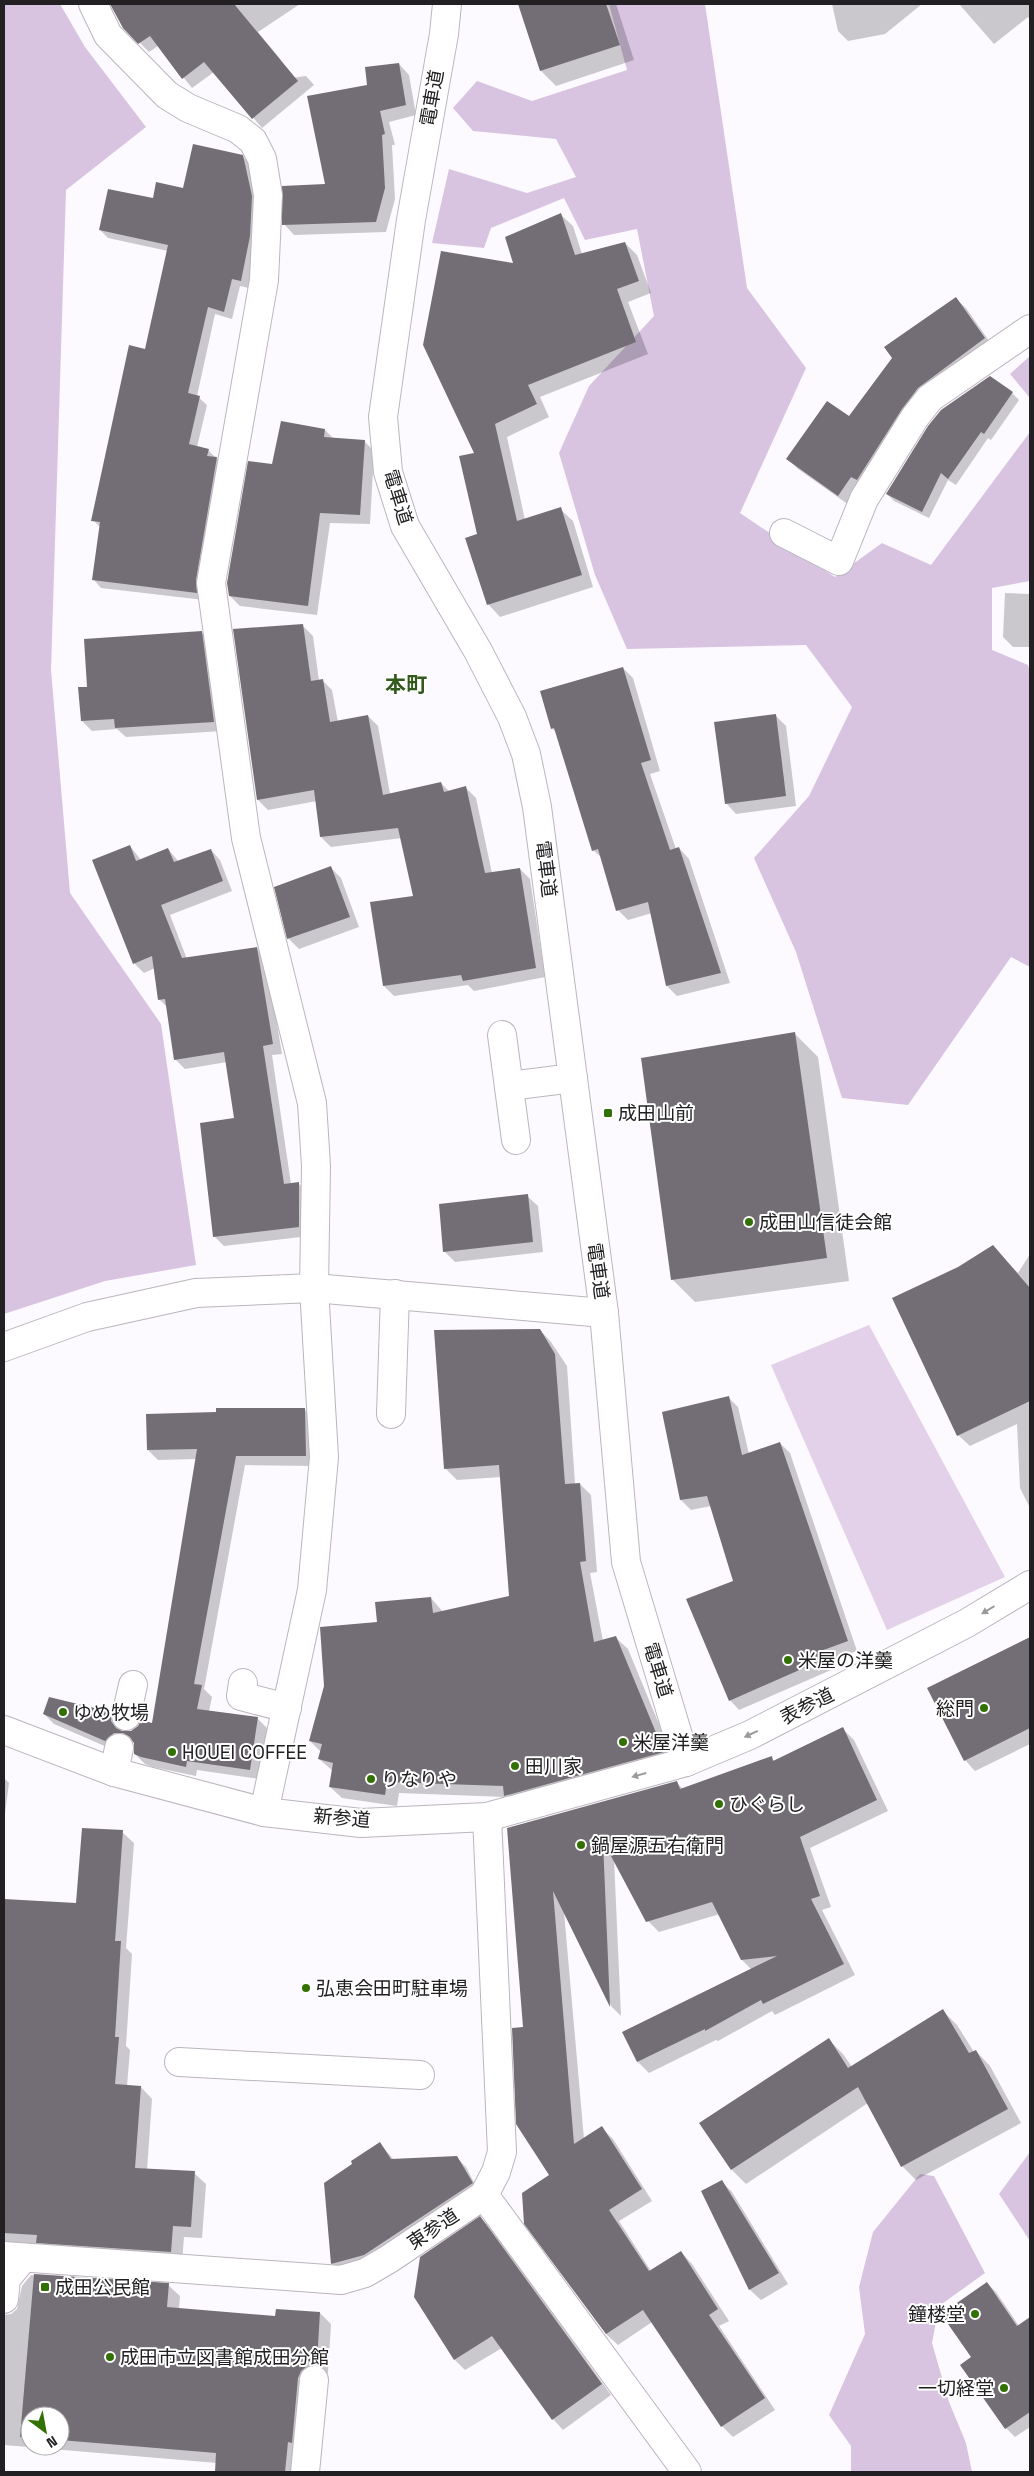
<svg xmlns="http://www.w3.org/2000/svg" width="1034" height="2476" font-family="'Space Grotesk','Noto Sans JP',sans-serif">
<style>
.green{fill:#e2d1e9}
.forest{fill:#d8c4e1}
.shadow{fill:#0003;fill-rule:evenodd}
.building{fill:#736e75}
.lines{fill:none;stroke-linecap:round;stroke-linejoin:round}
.minor-casing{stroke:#bbb5bd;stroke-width:30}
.minor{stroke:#fff;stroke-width:28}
.oneway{fill:#9c9b9c}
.poi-dot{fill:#337004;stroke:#fff;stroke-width:2}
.labels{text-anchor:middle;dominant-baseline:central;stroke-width:4;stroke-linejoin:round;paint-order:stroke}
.street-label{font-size:19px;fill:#222023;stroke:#fff}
.poi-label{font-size:19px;fill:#222023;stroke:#fff;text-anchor:start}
.quarter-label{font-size:21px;font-weight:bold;fill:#325a1d;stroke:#fff}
</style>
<rect width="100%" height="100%" fill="#fdfaff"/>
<path class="green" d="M869,1325L1005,1577L887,1630L771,1365Z"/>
<g class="forest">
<path d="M4,4H60L85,47L146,127L66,190L51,670L70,893L161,1024L196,1265L105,1281L4,1314Z"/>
<path d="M609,4H705L747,288L806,368L740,513L835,577L882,543L931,565L1030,432V581L992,588V650L1028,665L1030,672V967L1011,957L908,1105L842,1098L796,952L754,858L809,796L852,707L806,645L627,649L595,575L559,453L589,386L654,316L637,229L585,240L564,198L491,228L484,248L432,243L449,169L527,193L576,177L556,139L473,131L453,108L477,81L532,101L627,70Z"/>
<path d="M1030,356V398L1010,374Z"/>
<path d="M1030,2152V2241L999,2194Z"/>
<path d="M920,2174L934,2176L985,2273L939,2306L932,2343L949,2402L966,2443L972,2472H851V2446L829,2415L865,2334L859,2287L873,2232Z"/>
</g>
<g class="shadow">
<path d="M111,4H300L258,32L281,60L254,83L306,76L314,85L262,128L214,72L192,88L158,46L149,52L124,27Z"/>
<path d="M519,4H616L634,60L556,86L541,71Z"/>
<path d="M832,4H922L885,34L848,41L838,31Z"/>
<path d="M959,4H1030V20L1028,17L994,44Z"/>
<path d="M399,64L409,75L416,115L389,122L395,145H392L395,199L386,232L294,235L284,224L327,185L368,86Z"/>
<path d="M242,156L250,164L260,205L258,244L249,288L240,286L232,319L215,314L197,396L207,405L197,447L208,450L224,466L204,600L101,588L94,580L101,528L93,520L146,350L168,251L108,238L100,230L154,200L184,190Z"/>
<path d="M560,214L573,226L582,254L625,243L637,255L651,293L628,302L648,354L540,397L549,417L507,437L525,520L560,509L573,521L593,587L500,617L488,604L478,535L476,453L515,265Z"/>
<path d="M956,299L966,308L994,348L849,505L798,469L788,459L849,418Z"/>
<path d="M1012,393L1019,400L991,440L988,438L956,485L948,480L929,518L894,501L887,494Z"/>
<path d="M282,422L325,430L334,439L364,441L374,451L370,524L330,523L317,615L240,606L230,596L273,466Z"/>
<path d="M1005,593L1030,594V647H1013L1003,637Z"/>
<path d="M302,625L313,636L319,681L322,680L332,690L338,722L368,716L378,726L390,794L441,783L450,792L466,788L476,798L492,873L520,869L530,879L545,977L474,991L468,985L394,996L384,986L415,897L402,838L331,847L321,837L317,801L268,810L258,800Z"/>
<path d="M201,632L211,642L223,731L126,737L117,729L92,731L82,721L88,688Z"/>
<path d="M623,668L633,678L660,771L650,774L676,849L679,848L689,859L730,983L677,996L667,986L652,913L628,920L618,910L603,859L593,850L557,733L552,728Z"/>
<path d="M775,715L786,726L796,806L736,814L726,803Z"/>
<path d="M130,846L141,860L168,849L179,862L211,850L220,860L232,891L170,915L187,959L257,949L266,958L282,1054L272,1055L291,1184L298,1183L308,1193L309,1236L224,1246L214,1236L236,1119L227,1062L185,1069L175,1059L167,1007L160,1000L155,968L144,973L134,963Z"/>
<path d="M330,867L341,878L359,927L299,949L288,938Z"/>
<path d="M795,1034L818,1057L849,1281L695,1302L672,1279Z"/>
<path d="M527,1196L538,1206L543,1252L455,1262L444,1251Z"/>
<path d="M993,1246L1018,1273L1030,1254V1508L1020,1488L1017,1424L970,1446L958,1435L959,1268Z"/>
<path d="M540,1330L551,1342L567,1366L575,1484H580L591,1495L597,1572L590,1573L603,1641L616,1638L628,1649L675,1763L517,1807L506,1797L399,1793L397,1806L342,1798L330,1787L333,1771L319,1759L321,1752L310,1741L379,1623L431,1598L443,1612L510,1597L501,1477L457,1480L446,1469L435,1331Z"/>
<path d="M728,1397L738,1407L749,1454L780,1443L790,1453L857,1651L827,1662L831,1670L739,1710L730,1700L735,1581L711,1506L691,1510L681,1500Z"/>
<path d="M305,1410L315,1420L316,1466L245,1465L204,1689L212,1697L209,1711L257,1718L268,1729L260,1779L197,1770L196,1776L153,1767L145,1764L135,1754L134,1742L124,1743L116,1751L54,1724L44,1714H110L120,1724L121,1732H131L153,1724L197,1459L158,1460L148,1450Z"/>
<path d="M1030,1638V1744L975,1771L965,1760L929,1688Z"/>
<path d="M843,1729L854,1740L888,1811L810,1848L831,1907L822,1910L855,1975L775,2015L772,2011L718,2041L716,2040L649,2073L638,2062L624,2033L752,1970L742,1960L720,1914L659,1932L648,1921L614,1859L621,2016L611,2006L564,1912L584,2139L602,2128L613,2139L652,2201L619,2221L651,2271L681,2252L692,2264L729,2321L719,2326L775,2410L733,2437L722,2426L652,2322L618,2345L606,2334L550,2175L524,2028L508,1829L676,1782L683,1789L771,1758L775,1761Z"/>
<path d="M4,1778L9,1783L4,1821Z"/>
<path d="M122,1832L134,1843L126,1948L132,1954L126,2046L130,2050L127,2086L141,2087L152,2099L147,2170L194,2173L206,2184L202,2238L184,2237L182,2263L4,2257V1900L77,1905Z"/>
<path d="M943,2011L957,2025L974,2052L976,2051L990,2066L1021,2123L916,2180L902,2166L868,2103L746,2184L732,2170L829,2040L843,2054L852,2067Z"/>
<path d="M380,2144L394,2160L457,2158L466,2167L480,2194L342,2272L332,2263Z"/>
<path d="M721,2181L732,2192L788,2284L761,2300L750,2290L702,2192Z"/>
<path d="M480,2218L491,2228L611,2395L563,2430L553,2419L502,2348L465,2370L455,2360L415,2296Z"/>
<path d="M31,2275L168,2285L180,2296L179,2309L276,2317L320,2313L331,2324L328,2373L318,2372L297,2472H216L217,2463L4,2445V2315L11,2314L17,2309L22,2286ZM30,2416H60V2446H30Z"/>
<path d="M987,2283L996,2292L1019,2326L1021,2325L1030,2334V2427L1015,2437L1006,2428L973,2358Z"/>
</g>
<g class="building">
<path d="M110,4H234L298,81L252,119L204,62L182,79L150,36L138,44L123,28Z"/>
<path d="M518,4H606L620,45L540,71Z"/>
<path d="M399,63L406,105L380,111L385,134L382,135L385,188L376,222L282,225V186L325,184L307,96L367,85L365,67Z"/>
<path d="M193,144L243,155L252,196L250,236L241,281L232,279L224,312L208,307L188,393L200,396L189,444L209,449L207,456L217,457L196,580L197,593L92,580L100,522L91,521L129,345L145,349L168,245L99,230L108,189L153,198L156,182L183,188Z"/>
<path d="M561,213L575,255L625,242L639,281L617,289L636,342L528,385L537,404L495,424L517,521L561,507L582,575L487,605L465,538L477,534L459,456L474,453L423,345L441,251L513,263L505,237Z"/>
<path d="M956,297L985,338L918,388L902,409L857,480L851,477L838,496L786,459L827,401L849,416L892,358L884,347Z"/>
<path d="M990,376L1013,392L984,434L981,432L948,479L941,473L922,512L886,494L928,426L941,410Z"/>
<path d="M281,421L325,429L324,437L365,440L360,515L320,513L308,606L229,596L227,583L248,461L272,464Z"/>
<path d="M303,624L311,681L323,679L330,722L368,715L383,795L441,782L444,792L466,786L485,873L520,868L536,968L463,981L461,975L383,986L370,902L413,896L398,828L320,837L314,790L257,800L233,629Z"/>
<path d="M202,631L214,722L115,728L114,719L81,721L78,687H87L84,639Z"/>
<path d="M623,667L651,760L641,763L670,850L679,847L721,973L666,986L648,902L616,911L598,849L592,851L554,728L551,729L540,691Z"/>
<path d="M776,714L786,796L725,804L714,722Z"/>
<path d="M130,845L136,861L168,848L174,862L211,849L223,881L161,905L182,958L257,947L273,1044L263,1046L284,1184L299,1182V1227L213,1237L200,1123L234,1118L224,1052L174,1060L165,999L158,1000L152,956L133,964L92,860Z"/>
<path d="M331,866L350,917L287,939L274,887Z"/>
<path d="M795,1032L827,1258L671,1280L641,1058Z"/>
<path d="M528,1194L533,1242L443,1252L439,1204Z"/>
<path d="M993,1245L1030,1288V1401L957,1436L892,1298L958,1267Z"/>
<path d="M540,1329L555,1354L565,1484L580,1483L586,1561L580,1562L594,1642L616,1636L664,1752L504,1796L503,1786L387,1782L385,1795L329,1787L333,1763L318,1759L322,1744L309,1741L324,1686L320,1627L377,1622L375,1602L431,1597L433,1613L509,1596L499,1465L444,1469L434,1330Z"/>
<path d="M729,1396L742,1455L780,1442L848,1641L818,1652L822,1660L729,1701L686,1599L733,1581L707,1496L680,1500L662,1412Z"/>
<path d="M216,1408H305L306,1456H236L194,1684L202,1685L197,1709L258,1717L250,1770L187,1761L186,1767L141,1757L134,1754V1743L130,1737L123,1733H114L105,1741L43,1714L49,1697L111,1712V1721L116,1728L122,1731H131L138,1726L141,1720L152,1723L197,1449L147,1450L146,1414L216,1412Z"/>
<path d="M1030,1637V1728L964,1761L927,1688Z"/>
<path d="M843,1727L877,1800L800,1837L820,1896L811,1899L844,1964L763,2004L761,2000L705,2031V2029L637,2062L622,2032L777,1956L741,1960L712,1902L646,1922L603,1841L610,2007L553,1891L574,2144L602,2126L642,2189L609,2210L649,2271L681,2251L718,2309L709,2315L765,2398L721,2427L643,2310L606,2334L524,2224L522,2193L549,2175L516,2124L512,2028L523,2027L507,1828L677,1781L680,1789L772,1756L773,1761Z"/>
<path d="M82,1828L123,1830L115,1941H121L115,2037H119L115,2084L141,2086L135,2168L195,2171L191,2227L173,2226L171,2252L36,2243L37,2235L4,2233V1899L76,1903Z"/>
<path d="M943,2009L969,2053L976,2050L1008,2109L901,2167L858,2087L731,2170L699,2123L829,2038L848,2068Z"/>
<path d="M380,2142L391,2159L457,2156L473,2183L364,2255L331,2264L324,2183L352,2164L351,2161Z"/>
<path d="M722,2180L779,2273L749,2290L701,2191Z"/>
<path d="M480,2216L602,2384L552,2420L492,2336L454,2360L414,2297L420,2257Z"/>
<path d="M34,2274L169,2283L167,2307L275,2316L276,2309L320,2312L317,2362L307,2361L306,2367L301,2371L298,2378L292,2443L288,2442L285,2472H215L216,2453L60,2440V2416H30V2437H20Z"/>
<path d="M987,2282L1017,2326L1030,2317V2412L1005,2429L960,2365L971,2357L941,2314Z"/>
</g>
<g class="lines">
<defs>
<g id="minor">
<path d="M93,4L108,35L167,95L188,108L238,129L253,141L262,159L268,195L264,280L211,583L246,838L312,1103L316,1166L314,1288L324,1457L312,1590L264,1812"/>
<path d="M447,4L444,34L411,220L383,417L388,472L405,526L478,651L512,717L526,754L537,807L604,1313L626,1562L686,1762"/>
<path d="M784,533L839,561L864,499L915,417L930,398L1030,329"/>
<path d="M502,1035L516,1140"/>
<path d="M509,1086L573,1078"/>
<path d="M4,1347L87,1317L196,1293L314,1288L604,1313"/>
<path d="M391,1414L395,1294"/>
<path d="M243,1683L241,1696L287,1708"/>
<path d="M126,1716L133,1685"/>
<path d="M4,1730L114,1772L264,1812L361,1823L487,1817L686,1762L750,1735L967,1623L1030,1585"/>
<path d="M114,1772L119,1748"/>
<path d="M179,2062L420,2075"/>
<path d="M484,2195L687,2472"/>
<path d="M4,2256L341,2280L365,2273L389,2259L484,2195L496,2172L502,2152L487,1817"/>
<path d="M4,2299L6,2279L23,2258"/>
<path d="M305,2472L314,2380"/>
</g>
</defs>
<use href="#minor" class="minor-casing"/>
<use href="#minor" class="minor"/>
</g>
<defs><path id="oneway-solid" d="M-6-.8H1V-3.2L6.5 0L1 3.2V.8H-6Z" transform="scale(1.25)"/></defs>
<g class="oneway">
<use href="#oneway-solid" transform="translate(988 1610) rotate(149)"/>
<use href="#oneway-solid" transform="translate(751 1734) rotate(155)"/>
<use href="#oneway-solid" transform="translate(639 1775) rotate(164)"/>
</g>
<g class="poi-dot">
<rect x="603" y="1108" width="10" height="10" rx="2.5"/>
<circle cx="749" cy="1222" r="5"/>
<circle cx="788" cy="1660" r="5"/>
<circle cx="984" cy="1708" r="5"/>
<circle cx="63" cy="1712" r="5"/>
<circle cx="623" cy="1742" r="5"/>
<circle cx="172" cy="1752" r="5"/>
<circle cx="515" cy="1766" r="5"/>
<circle cx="371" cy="1779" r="5"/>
<circle cx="719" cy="1804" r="5"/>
<circle cx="581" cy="1845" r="5"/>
<circle cx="306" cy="1988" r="5"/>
<rect x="40" y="2282" width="10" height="10" rx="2.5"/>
<circle cx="975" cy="2314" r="5"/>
<circle cx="110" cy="2357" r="5"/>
<circle cx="1004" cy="2388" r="5"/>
</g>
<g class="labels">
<g class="street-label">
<text transform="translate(432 98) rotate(-80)">電車道</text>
<text transform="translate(398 497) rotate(73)">電車道</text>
<text transform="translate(546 869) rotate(83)">電車道</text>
<text transform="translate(598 1271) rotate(82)">電車道</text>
<text transform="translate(658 1670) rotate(73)">電車道</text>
<text transform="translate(807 1706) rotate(-27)">表参道</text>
<text transform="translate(342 1818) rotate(5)">新参道</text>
<text transform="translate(433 2229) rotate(-34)">東参道</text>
</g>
<g class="poi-label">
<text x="618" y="1113">成田山前</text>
<text x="759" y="1222">成田山信徒会館</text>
<text x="798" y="1660">米屋の洋羹</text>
<text x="974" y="1708" text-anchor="end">総門</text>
<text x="73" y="1712">ゆめ牧場</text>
<text x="633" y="1742">米屋洋羹</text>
<text x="182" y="1752">HOUEI COFFEE</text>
<text x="525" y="1766">田川家</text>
<text x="381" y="1779">りなりや</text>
<text x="729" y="1804">ひぐらし</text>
<text x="591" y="1845">鍋屋源五右衛門</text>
<text x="316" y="1988">弘恵会田町駐車場</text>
<text x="55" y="2287">成田公民館</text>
<text x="965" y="2314" text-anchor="end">鐘楼堂</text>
<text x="120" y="2357">成田市立図書館成田分館</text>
<text x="994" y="2388" text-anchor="end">一切経堂</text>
</g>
<g class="quarter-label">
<text x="406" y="684">本町</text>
</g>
</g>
<rect width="1034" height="2476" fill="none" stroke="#222023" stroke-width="10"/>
<g transform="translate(45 2431) rotate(148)"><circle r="24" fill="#ffffff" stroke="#a7a6a7"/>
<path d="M0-4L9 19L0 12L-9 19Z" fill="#337004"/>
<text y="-8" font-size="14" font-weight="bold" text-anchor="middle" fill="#222023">N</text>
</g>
</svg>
